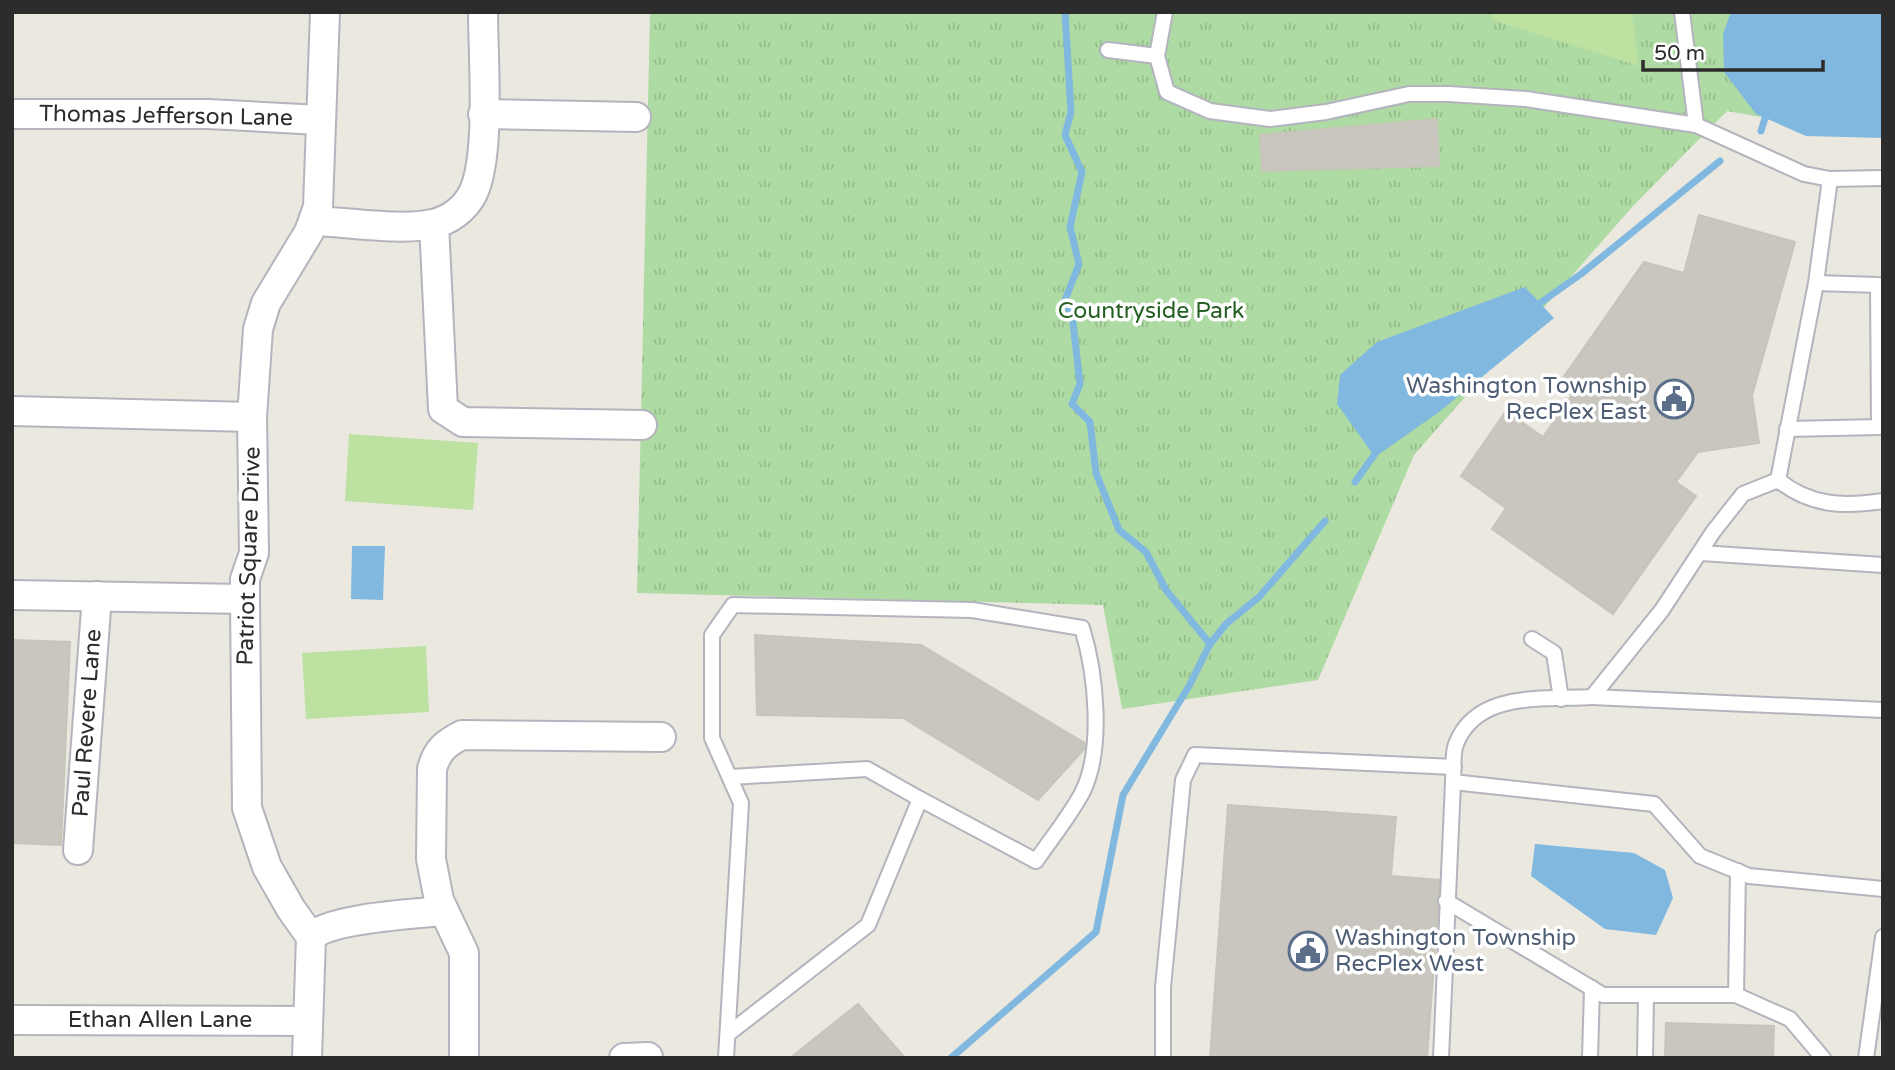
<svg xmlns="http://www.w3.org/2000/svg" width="1895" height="1070" font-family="'Varela Round',sans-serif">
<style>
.park{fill:url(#park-tufts)}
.pitch{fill:#bce1a0}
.water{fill:#80b8e0}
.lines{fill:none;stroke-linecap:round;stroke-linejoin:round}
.stream{stroke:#80b8e0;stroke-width:7}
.building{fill:#c8c6be;stroke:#c7c4b9;stroke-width:2}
.lane-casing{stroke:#b3b4be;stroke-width:18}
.street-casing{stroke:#b3b4be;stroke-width:32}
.lane{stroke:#fff;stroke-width:14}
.street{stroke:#fff;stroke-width:28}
.labels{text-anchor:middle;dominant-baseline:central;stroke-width:7;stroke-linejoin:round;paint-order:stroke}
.street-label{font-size:23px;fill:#2c2c2c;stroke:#fff}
.park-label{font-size:23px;fill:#276024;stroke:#fff}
.service-label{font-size:23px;fill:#4e5e75;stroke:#fff;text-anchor:end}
</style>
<defs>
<pattern id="park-tufts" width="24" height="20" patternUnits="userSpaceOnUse" patternTransform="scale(1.75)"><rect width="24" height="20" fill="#aedba3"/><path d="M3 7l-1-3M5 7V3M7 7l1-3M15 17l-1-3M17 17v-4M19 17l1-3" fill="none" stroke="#96bc8c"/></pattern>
</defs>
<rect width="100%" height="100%" fill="#ebe8e0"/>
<path class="park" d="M650,12H1883V138L1727,111L1634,205L1414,455L1318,680L1122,709L1103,605L637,593Z"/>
<g class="pitch">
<path d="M1493,12H1632L1639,66L1492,20Z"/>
<path d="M349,434L478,443L473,510L345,501Z"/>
<path d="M426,646L429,712L306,719L302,653Z"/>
</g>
<g class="water">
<path d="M1731,12H1883V138L1806,136L1756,114L1724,72L1723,34Z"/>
<path d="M1525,287L1554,318L1439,412L1375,457L1337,404L1340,375L1377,342Z"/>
<path d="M352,546H385L383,600L351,599Z"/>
<path d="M1535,844L1634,853L1665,870L1673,898L1656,935L1605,929L1531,876Z"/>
</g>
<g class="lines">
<g class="stream">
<path d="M1065,12L1071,112L1065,135L1082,172L1070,227L1079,264L1064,303L1072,314L1080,384L1072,404L1090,422L1096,473L1119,530L1146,552L1166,590L1210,644"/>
<path d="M1761,131L1767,112"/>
<path d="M1533,308L1581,274L1720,161"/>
<path d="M1355,482L1379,448"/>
<path d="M951,1058L1096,932L1123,795L1189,686L1210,644L1226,624L1259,597L1325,521"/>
</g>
</g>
<g class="building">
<path d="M1437,119L1439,166L1262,171L1260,135Z"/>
<path d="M1699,215L1795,242L1752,396L1759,443L1698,452L1676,482L1696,496L1613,614L1492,529L1506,508L1461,476L1506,411L1543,437L1572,395L1558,385L1644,262L1684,273Z"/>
<path d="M755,635L921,645L1088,745L1038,800L903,718L757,715Z"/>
<path d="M12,640L70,642L61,845L12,843Z"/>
<path d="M1228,805L1396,817L1391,876L1440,880L1427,1058L1322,1055V1058H1210Z"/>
<path d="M858,1004L905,1058H790Z"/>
<path d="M1666,1023L1774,1026L1773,1058H1665Z"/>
</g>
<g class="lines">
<defs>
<g id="lane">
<path d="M1165,12L1157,56L1167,92L1210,111L1270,119L1326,112L1409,94H1449L1526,99L1696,125"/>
<path d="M1682,12L1696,125L1804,174L1830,179L1883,178"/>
<path d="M1108,50L1157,56"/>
<path d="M1787,429L1879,427L1878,285L1816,283"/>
<path d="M1778,480L1816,283L1830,179"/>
<path d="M1883,501C1843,507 1810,506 1778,480L1743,494L1713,532L1662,610L1592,697C1545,700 1477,690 1456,744C1452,755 1454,770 1453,782L1654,804L1700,856L1749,876L1883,889"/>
<path d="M1701,553L1883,565"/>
<path d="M1532,639L1554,653L1561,699"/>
<path d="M1592,697L1883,710"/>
<path d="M730,777L867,769L920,799"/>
<path d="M1446,901L1603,995H1736L1738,871"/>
<path d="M1736,995L1790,1019L1823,1058"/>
<path d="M726,1058L741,803L712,738V635L733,605L972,610L1082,628C1096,673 1104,750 1082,793C1069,817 1051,839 1036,861L920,799L868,925L728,1034"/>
<path d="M1163,1058V987L1183,780L1195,755L1454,767"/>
<path d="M1441,1058L1453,782"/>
<path d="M1590,1058L1592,988"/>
<path d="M1645,1058L1646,995"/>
<path d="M1866,1058L1883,937"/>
</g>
<g id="street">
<path d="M12,114H208L320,120"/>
<path d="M483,114L636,117"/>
<path d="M314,221C347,222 402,231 432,224C449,221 465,209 473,193C491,156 483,57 483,12"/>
<path d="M434,224L443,409L463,422L642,425"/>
<path d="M12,411L252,417"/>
<path d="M12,595L245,599"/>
<path d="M78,850L97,596"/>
<path d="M311,937C329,918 415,914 443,911"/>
<path d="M12,1020L307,1021"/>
<path d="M307,1058L311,937L291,909L267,867L247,808L245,599V579L254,553L252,417L258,329L266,303L309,232L318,207L325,12"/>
<path d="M464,1058V953L439,900L431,859L432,769C437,750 446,743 462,735L661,737"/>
<path d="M624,1058L648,1057"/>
</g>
</defs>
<use href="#lane" class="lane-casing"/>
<use href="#street" class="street-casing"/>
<use href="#lane" class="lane"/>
<use href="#street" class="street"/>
</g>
<defs>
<symbol id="civic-ring" viewBox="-11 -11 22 22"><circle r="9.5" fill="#fff" stroke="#5c6f8a" stroke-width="1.5"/><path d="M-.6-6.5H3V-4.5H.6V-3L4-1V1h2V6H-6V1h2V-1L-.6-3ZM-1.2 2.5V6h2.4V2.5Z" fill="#5c6f8a"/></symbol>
</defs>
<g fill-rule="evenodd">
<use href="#civic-ring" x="1652" y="377" width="44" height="44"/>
<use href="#civic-ring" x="1286" y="929" width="44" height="44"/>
</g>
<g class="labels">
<g class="street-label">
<text transform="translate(166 116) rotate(1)">Thomas Jefferson Lane</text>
<text transform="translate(249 556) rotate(-88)">Patriot Square Drive</text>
<text transform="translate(87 723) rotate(-86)">Paul Revere Lane</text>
<text x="160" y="1020">Ethan Allen Lane</text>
</g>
<g class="park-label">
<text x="1151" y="311">Countryside Park</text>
</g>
<g class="service-label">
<text x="1647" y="386">Washington Township<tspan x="1647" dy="26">RecPlex East</tspan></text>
<text x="1335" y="938" text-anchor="start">Washington Township<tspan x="1335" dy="26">RecPlex West</tspan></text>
</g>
</g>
<rect width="1895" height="1070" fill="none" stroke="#2c2c2c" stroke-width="28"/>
<path d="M1643 60v10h180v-10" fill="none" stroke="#2c2c2c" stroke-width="3.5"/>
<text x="1654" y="60" font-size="21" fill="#2c2c2c" stroke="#ffffff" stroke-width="5" paint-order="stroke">50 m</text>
</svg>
